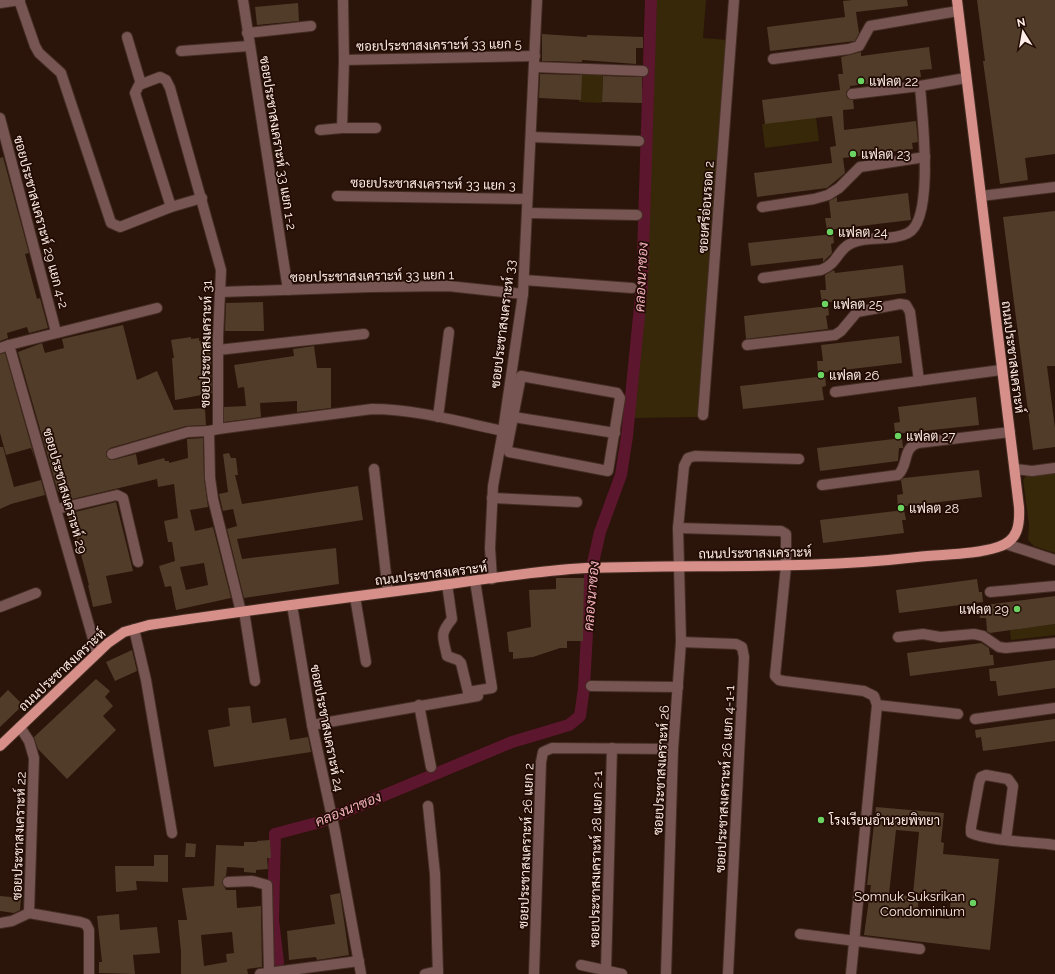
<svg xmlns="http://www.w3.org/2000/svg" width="1055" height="974" font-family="Raleway,Sarabun,sans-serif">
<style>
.green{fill:#362809}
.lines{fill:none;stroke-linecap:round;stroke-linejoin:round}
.canal{stroke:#5c162d;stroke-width:12}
.building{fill:#503c29;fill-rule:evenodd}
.minor-casing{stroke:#442e24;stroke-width:12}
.major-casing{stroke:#442e24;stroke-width:12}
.minor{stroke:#775552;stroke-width:10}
.major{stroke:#d68f89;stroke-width:10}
.poi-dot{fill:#6bd362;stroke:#210b03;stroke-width:1.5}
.labels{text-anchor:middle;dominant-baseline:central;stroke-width:3.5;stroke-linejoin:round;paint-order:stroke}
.street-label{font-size:13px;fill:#feede6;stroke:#210b03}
.poi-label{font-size:13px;fill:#feede6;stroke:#210b03;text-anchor:start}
.water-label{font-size:14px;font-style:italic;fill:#f2afbd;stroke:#210b03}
</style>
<rect width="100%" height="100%" fill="#2b140a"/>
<g class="green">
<path d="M654,0H706L703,38L728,40L700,417L634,418L651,168Z"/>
<path d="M580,71L603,72L602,103L579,102Z"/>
<path d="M816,117L819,141L765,148L762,124Z"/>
<path d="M1055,473V553L1034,546L1028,540L1029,524L1023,480L1026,476Z"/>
<path d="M1055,624V635L1011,640L1010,630Z"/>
</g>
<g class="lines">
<path class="canal" d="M278,962L273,920L275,834L320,822L512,742L569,725L580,716L584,688L590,576L600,532L621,475L627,436L642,286L651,0"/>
</g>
<g class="building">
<path d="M853,0H907L908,6L856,12L859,33L855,41L770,51L767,27L845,17L843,1Z"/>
<path d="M977,0H1055V154L1025,158L1028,180L1000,184L983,61H985Z"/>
<path d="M298,3L299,21L257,25L255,7Z"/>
<path d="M542,34L587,37V35L643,37V48H636V64L582,60V62L542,61Z"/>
<path d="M929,47L932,69L920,70L921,77L850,86V88L846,92L847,98L853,100L854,109L843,110L844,130L916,121L918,142L912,143L913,149L843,158L845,173L827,188L757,197L754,173L832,163L830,147L836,146L832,116L765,124L762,100L840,90L838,74H843L841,57L861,52V56Z"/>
<path d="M540,74L582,75L581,100L539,98Z"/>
<path d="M603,76L642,77V103L602,102Z"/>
<path d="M3,157L29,253L25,254L37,299L40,298L48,328L29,333L27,327L7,333L8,338L0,341V158Z"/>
<path d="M908,193L911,220L827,230L825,218H831L829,201L837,197V202Z"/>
<path d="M1055,211V366H1047L1055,428V447L1033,450L1003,217Z"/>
<path d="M833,234L834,243L831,244L832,253L823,262V258L751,266L748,243Z"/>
<path d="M903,265L906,293L822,303L820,290H826L825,275L834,270L835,273Z"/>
<path d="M263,302L264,331H225L226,303Z"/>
<path d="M828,306L829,315L826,316L828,329L746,339L744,316Z"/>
<path d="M123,325L137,380L157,371L174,410L205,408L206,425L186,426L110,448L106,452V456L110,460H113L136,454L138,465L164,458L165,461H169V463L188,458L187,439L203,438L204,478L208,507L190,510L195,531L213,527L231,598L176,610L171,586L165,587L159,566L175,561L172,542H168L164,521L178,518L174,484L158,487L157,479L64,501L62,491L58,492L18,352L42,343L45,353L64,348L62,339ZM204,563L208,585L186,590L180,567Z"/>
<path d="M899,336L902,363L818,373L817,361H823L821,345Z"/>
<path d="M191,337V339L199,338V341L210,340L212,393L175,400L172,358H174L171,340Z"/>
<path d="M314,346L317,368H331V408L297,412V401L260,403L261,417L224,422V407L246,406L244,387L238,388L234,365L294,356L293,349Z"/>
<path d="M5,353L35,459L31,448L6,455L0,433V354Z"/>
<path d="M825,376L826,386L822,387L824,400L743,409L740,386Z"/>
<path d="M976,397L979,425L895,434L894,423L900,422L898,407Z"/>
<path d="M902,438L903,448H899L898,461L820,471L817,448Z"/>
<path d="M0,447H3L14,487L41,480L45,495L11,504L0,509Z"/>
<path d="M229,453L231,458H236L238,475H235L242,504L358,486L363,520L237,539L242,559L336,548L339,584L244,598L227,529L237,526L233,509L223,511L219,494L228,492L223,454Z"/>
<path d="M979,470L982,497L898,507L897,495L903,494L901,480L904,478Z"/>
<path d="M116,502L133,571L106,576L112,603L93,607L88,585H89L77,539L67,514Z"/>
<path d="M904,510L906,520H902L904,533L823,543L820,520Z"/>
<path d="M556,578H584L583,641H567V648H560L533,657L513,659V652H509L507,632L531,627L529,590L556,589Z"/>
<path d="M977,579L979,592H982L983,602L899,613L896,590Z"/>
<path d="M1055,596V624L990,633L987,631L986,618H980L978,606Z"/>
<path d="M981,643L989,648L990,655H993L994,665L910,676L907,653Z"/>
<path d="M132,650L137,671L115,681L106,662Z"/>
<path d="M1055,660V688L998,696L996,681H990L989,669Z"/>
<path d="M96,679L110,691L105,697L113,706L103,716L116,730L67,779L38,749L34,737Z"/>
<path d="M8,690L23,705L0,727V698Z"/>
<path d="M250,706L252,723L286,718L290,740L308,737L311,752L214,767L208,730L230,726L228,708Z"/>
<path d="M1055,719V741L983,751L981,737L976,738L975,730Z"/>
<path d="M876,807L944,813L941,842L944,843L943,854L999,859L990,950L864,935L871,885H867ZM896,830L919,832L913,894L951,897L949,919L928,917V915L917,914L919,897L889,894Z"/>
<path d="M270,840L271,858H267L268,869L256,870V873L244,872V868L227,867L226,876L222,882L226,890H236L237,908L261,906L262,967L247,969L248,974H181V952L178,920H187L182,888L214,886L216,845L244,846V842H257V841ZM232,932L234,953L226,954L227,962L204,966L201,935Z"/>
<path d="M186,843L196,844L195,857H185Z"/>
<path d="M154,855H168V882L136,881L137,890L116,892L115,866H154Z"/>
<path d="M340,893L349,955L317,960L316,957L289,960L287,931L335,924L330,895Z"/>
<path d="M0,896L21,898L20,910L14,913L0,911Z"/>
<path d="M119,914L120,930L157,927L160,953L133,955L135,974L99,973V962H102L97,916Z"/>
</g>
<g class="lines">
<defs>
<g id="minor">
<path d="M19,0L35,46L39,53L61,73L111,223L120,227L171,207L202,198"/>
<path d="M243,0L288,290"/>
<path d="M343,0L344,60L535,56"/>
<path d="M0,3L20,0"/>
<path d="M247,33L311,26"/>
<path d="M127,37L141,84"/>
<path d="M181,51L249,46"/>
<path d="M773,59L849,49L859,46L870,26L958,11"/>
<path d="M534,67L643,71"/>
<path d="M852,94L920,86L966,78"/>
<path d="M0,118L56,332"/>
<path d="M342,128H376"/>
<path d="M320,130L342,128L344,60"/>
<path d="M531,137L639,141"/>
<path d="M337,196L527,199"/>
<path d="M981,196L1055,187"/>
<path d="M171,207L135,93L139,85L160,77L166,80L170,88L221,270L218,337V429L209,431L210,478L213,499L241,612"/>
<path d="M762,207L814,199L828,195L839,188L860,167L925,157"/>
<path d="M527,213L637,215"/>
<path d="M763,278L821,270C839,263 837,249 852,243C869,235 891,242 908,233C935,220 922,114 920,86"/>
<path d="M524,280L632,288"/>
<path d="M221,292L370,287L448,286L523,294"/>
<path d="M9,345L157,308"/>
<path d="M747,345L835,335L841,331L857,312L900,304L906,305L910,312L919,381"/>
<path d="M0,348L9,345L97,653"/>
<path d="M218,350L364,334"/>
<path d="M521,376L617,393L620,398L608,471L509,452L507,448Z"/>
<path d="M835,392L1001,370"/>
<path d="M703,415L734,0"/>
<path d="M507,416L615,433"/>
<path d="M438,417L449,332"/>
<path d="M218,429L372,409C416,409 460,422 503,431"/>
<path d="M112,454L188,432L209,431"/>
<path d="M374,469L388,592"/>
<path d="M1015,469L1032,471L1055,468"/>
<path d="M822,485L898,475C909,465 902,448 918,443L1010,432"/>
<path d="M492,498L577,502"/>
<path d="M57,509L117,495L123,498L138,562"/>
<path d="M678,528L781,531L786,534V566L775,676L779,680L784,681L864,691L874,696L877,705L851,974"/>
<path d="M1006,544L1055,560"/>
<path d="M492,579L490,548L493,486L503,431L523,294L537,0"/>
<path d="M447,584L452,619C439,635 443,636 447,656L458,660L461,663L468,692L492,688L475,581"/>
<path d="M990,592L1055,586"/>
<path d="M355,597L366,662"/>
<path d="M292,605L312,725L335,831L361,974"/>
<path d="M0,607L36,593"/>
<path d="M244,611L255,681"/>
<path d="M134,629L146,680L172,833"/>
<path d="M898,637L923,634L940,637L974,634L983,636L999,647L1006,648L1055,643"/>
<path d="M681,642L736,644L742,647L744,657L728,974"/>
<path d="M591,686L678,687"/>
<path d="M419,705L431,767"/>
<path d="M877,705L958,714"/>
<path d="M975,719L1055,708"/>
<path d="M312,725L478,696"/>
<path d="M20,727L29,741L34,758L29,913L80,922L86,924L89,930V974"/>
<path d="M428,806L435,874L438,974"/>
<path d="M1006,839L1013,786L1008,779L986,775L981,777L979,783L971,827V833C989,841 1034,842 1055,845"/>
<path d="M228,882L252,881L267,885L269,972"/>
<path d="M0,923L12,921L29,913"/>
<path d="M800,934L920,949"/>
<path d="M581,965L622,974"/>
<path d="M606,970L612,748"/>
<path d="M260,974L359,961"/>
<path d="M425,974L438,971"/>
<path d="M534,974L541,762L543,752L552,748L673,749"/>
<path d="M666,974L673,749L681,642L678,528L684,466L688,458L695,456L799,459"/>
</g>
<path id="major" d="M0,746L108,643L124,632L149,625C242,611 335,599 428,587C480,580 533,571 586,568C696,564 807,570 917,557C943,554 974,555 998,547C1018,541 1020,525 1019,507L957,0"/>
</defs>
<use href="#minor" class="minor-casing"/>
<use href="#major" class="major-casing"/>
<use href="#minor" class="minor"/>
<use href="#major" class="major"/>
</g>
<g class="poi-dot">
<circle cx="861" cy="81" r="4"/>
<circle cx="853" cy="154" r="4"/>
<circle cx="830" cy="232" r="4"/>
<circle cx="825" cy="304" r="4"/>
<circle cx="821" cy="375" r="4"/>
<circle cx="898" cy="436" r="4"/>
<circle cx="901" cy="508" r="4"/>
<circle cx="1017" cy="609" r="4"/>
<circle cx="821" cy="820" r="4"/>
<circle cx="973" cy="903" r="4"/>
</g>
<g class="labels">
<g class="street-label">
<text transform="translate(439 45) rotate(-1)">ซอยประชาสงเคราะห์ 33 แยก 5</text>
<text transform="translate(278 143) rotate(81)">ซอยประชาสงเคราะห์ 33 แยก 1-2</text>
<text transform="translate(433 184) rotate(1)">ซอยประชาสงเคราะห์ 33 แยก 3</text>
<text transform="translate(706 207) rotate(-86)">ซอยศรีอ่อนรอด 2</text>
<text transform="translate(41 222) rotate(75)">ซอยประชาสงเคราะห์ 29 แยก 4-2</text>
<text transform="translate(372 276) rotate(-1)">ซอยประชาสงเคราะห์ 33 แยก 1</text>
<text transform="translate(503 324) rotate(-83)">ซอยประชาสงเคราะห์ 33</text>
<text transform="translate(206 344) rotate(-89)">ซอยประชาสงเคราะห์ 31</text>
<text transform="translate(1013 357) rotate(83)">ถนนประชาสงเคราะห์</text>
<text transform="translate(65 491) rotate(74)">ซอยประชาสงเคราะห์ 29</text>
<text transform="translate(755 553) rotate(-1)">ถนนประชาสงเคราะห์</text>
<text transform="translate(431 574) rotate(-7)">ถนนประชาสงเคราะห์</text>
<text transform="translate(62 670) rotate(-43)">ถนนประชาสงเคราะห์</text>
<text transform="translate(327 728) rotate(79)">ซอยประชาสงเคราะห์ 24</text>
<text transform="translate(661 770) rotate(-87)">ซอยประชาสงเคราะห์ 26</text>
<text transform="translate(725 779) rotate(-87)">ซอยประชาสงเคราะห์ 26 แยก 4-1-1</text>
<text transform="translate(19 836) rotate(-88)">ซอยประชาสงเคราะห์ 22</text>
<text transform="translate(526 846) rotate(-88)">ซอยประชาสงเคราะห์ 26 แยก 2</text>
<text transform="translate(596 859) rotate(-89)">ซอยประชาสงเคราะห์ 28 แยก 2-1</text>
</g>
<g class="poi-label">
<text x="869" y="81">แฟลต 22</text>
<text x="861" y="154">แฟลต 23</text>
<text x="838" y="232">แฟลต 24</text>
<text x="833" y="304">แฟลต 25</text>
<text x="829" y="375">แฟลต 26</text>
<text x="906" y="436">แฟลต 27</text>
<text x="909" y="508">แฟลต 28</text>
<text x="1009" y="609" text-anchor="end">แฟลต 29</text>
<text x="829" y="820">โรงเรียนอำนวยพิทยา</text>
<text x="965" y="896" text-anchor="end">Somnuk Suksrikan<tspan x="965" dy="15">Condominium</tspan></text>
</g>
<g class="water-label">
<text transform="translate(641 277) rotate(-87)">คลองนาซอง</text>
<text transform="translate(591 596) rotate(-85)">คลองนาซอง</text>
<text transform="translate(348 809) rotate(-22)">คลองนาซอง</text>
</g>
</g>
<g transform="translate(1023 32) rotate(349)" stroke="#210b03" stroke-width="3" paint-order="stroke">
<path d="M0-3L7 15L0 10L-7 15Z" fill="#feede6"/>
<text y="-6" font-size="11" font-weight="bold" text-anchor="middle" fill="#feede6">N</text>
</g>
</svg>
